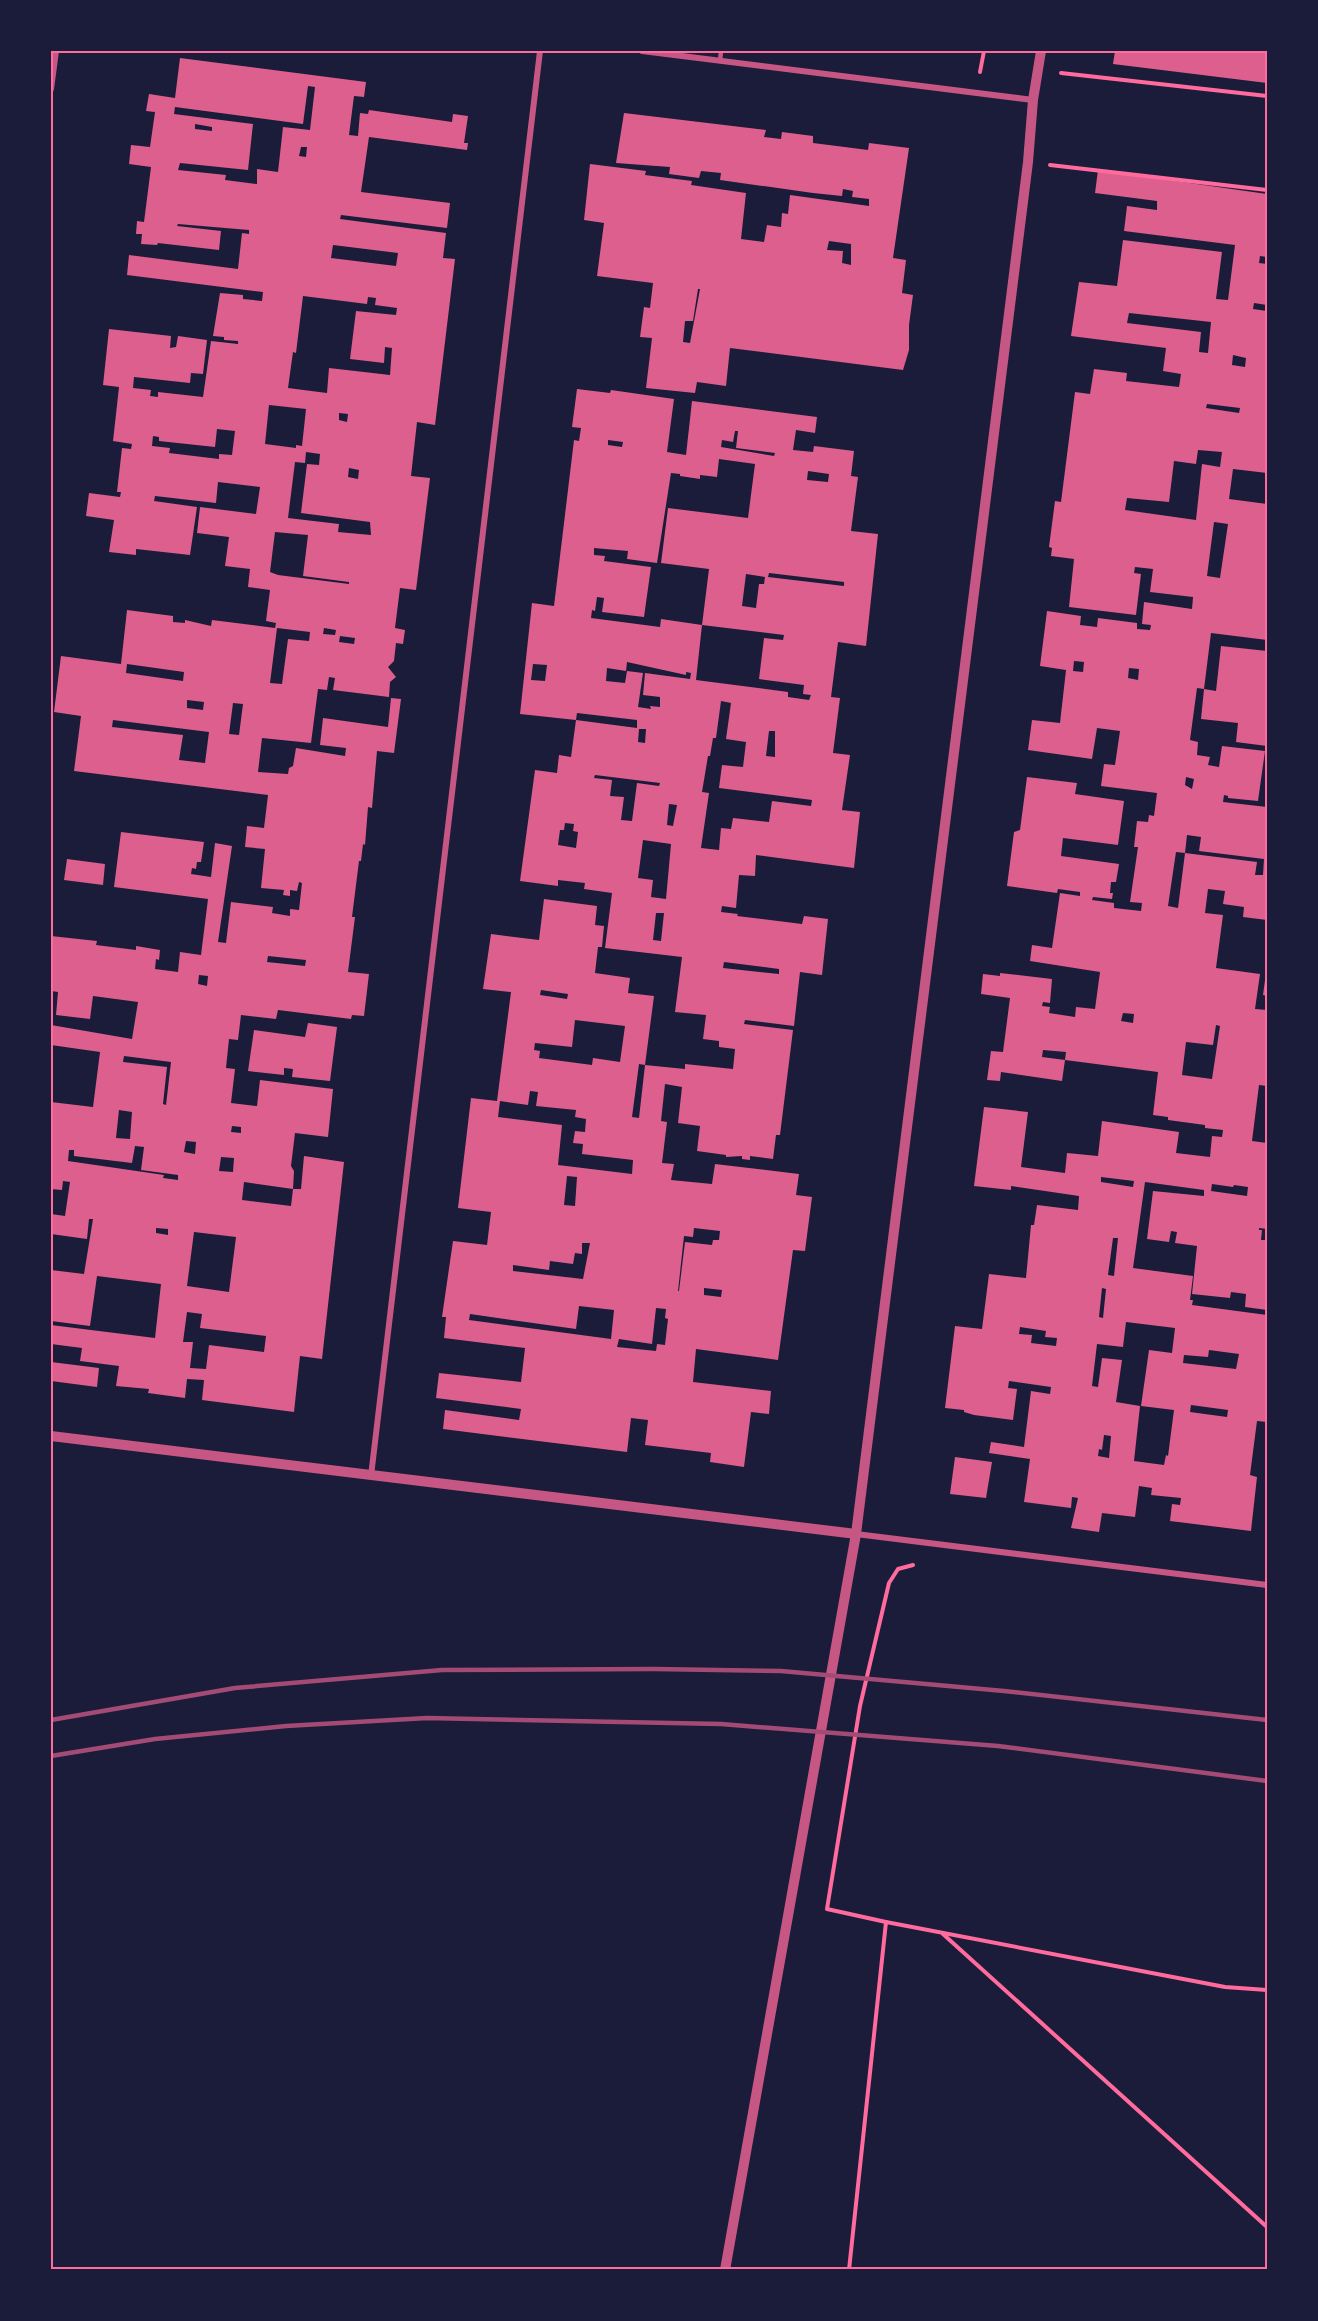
<svg xmlns="http://www.w3.org/2000/svg" width="1318" height="2321" font-family="'Fira Sans Condensed',sans-serif">
<style>
.building{fill:#dd5f8e;fill-rule:evenodd}
.lines{fill:none;stroke-linecap:round;stroke-linejoin:round}
.path{stroke:#ff6b9d;stroke-width:4}
.service{stroke:#c65784;stroke-width:4.5}
.minor{stroke:#c65784;stroke-width:6}
.tertiary{stroke:#c65784;stroke-width:10}
.rail{stroke:#a44b75;stroke-width:4.5}
.neatline{fill:none;stroke:#ff6b9d;stroke-width:2}
</style>
<rect width="100%" height="100%" fill="#1b1b3a"/>
<g class="building">
<path d="M1115,51H1267V83L1113,64Z"/>
<path d="M180,58L366,82L364,97L354,96L349,135L358,136L360,113L368,114L369,110L452,122L453,114L468,116L464,143H468L467,150L369,137L361,192L450,203L447,228L341,215L340,219L446,233L443,258L455,259L435,425L417,422L411,476L430,478L416,590L400,588L395,628L405,630L403,644L396,643L394,661L388,667L396,677L390,682L389,697L333,690L335,678L329,677L327,690L318,689L311,743L262,738L258,772L288,774L289,768L293,766L296,748L345,756L346,748L320,745L323,718L388,727L391,698L401,699L394,753L377,751L372,808L368,807L365,845L363,844L361,861H359L352,917H355L348,972L369,974L364,1016L352,1015L351,1019L278,1010L276,1019L241,1015L238,1040L229,1039L226,1068L235,1069L231,1103L257,1106L260,1080L333,1089L328,1137L295,1133L291,1166L294,1171L293,1189L244,1182L242,1200L291,1206L293,1189H301L304,1156L344,1162L322,1359L300,1356L294,1412L202,1400L204,1380L187,1379L185,1398L148,1393L149,1389L116,1386L119,1366L80,1361L82,1348L51,1344V1325L155,1338L161,1284L97,1276L90,1326L51,1321V1270L84,1274L93,1219H89L87,1239L51,1234V1214L65,1216L70,1182L63,1181L62,1190L51,1189V1102L93,1107L100,1052L51,1045V1025L132,1039L138,1002L93,996L90,1019L56,1015L58,992L51,991V936L97,941L96,945L136,950V946L160,950L159,960L156,959L155,969L178,972L180,952L201,955L208,899L114,887L121,832L204,842L201,862H197L196,869L192,868L191,874L211,877L215,843L232,846L218,942L226,943L231,902L273,907L272,913L290,916V909L299,910L302,883L299,882L297,891L290,890V896L283,895L284,890L261,888L265,849L245,847L247,826L264,828L268,795L74,771L81,716L54,712L61,656L121,664L127,610L173,616V622L185,623V620L211,626L212,620L275,628L276,623L266,621L270,590L248,587L250,569L225,566L229,537L197,533L200,507L256,514L260,487L218,482L216,503L155,496L154,501L197,507L190,555L136,549V555L109,552L114,520L86,516L89,493L120,497L121,492H117L122,448L131,449L132,444L113,441L119,387L103,385L109,329L171,336L170,348L176,347L178,336L207,340L203,374L191,373L190,383L134,377L133,388L151,390L150,396L158,397V392L203,397L211,341L238,344V341L224,340V337L213,336L220,293L243,295V299L262,301L263,292L127,275L129,255L238,269L242,233L249,234V230L178,224L177,226L221,231L219,250L158,243L157,245L141,244L142,234H136L137,221L144,222L151,167L129,164L131,145L150,147L155,112L146,111L149,94L175,98ZM308,86L315,87L310,130L283,127L278,172L257,169V184L225,180L226,175L178,170L180,163L248,170L253,124L174,114L175,107L303,124ZM195,124L212,127V131L195,129ZM301,147H307L306,157L299,156ZM333,245L398,253L396,266L331,258ZM303,296L367,304L368,297L376,298L375,305L397,308L396,315L356,311L350,359L384,363L385,347L392,348L390,375L329,368L327,393L288,388L293,352L296,353ZM269,405L306,409L302,446L296,445V448L265,444ZM339,413L348,414L347,422L339,420ZM217,429L235,431L232,455L219,454V459L169,453L170,448L152,446L153,436L159,437V441L215,447ZM306,452L320,454L319,465L307,464L301,513L370,522L371,535L338,532L339,524L288,518L295,462L305,463ZM349,468L359,470L358,479L348,477ZM275,532L308,535L303,576L349,582V584L278,575L270,572ZM277,628L310,632L309,641L288,639L282,684L270,683ZM324,628L336,630L335,635L323,634ZM340,636L355,638L354,644L339,642ZM127,664L184,672L183,681L126,673ZM187,700L204,702L203,710L187,708ZM233,703L243,704L239,735L229,734ZM113,720L209,732L205,763L179,760L183,735L112,727ZM268,956L306,960L305,966L267,962ZM199,975L208,976L207,986L198,984ZM124,1056L171,1062L166,1105L163,1104L167,1067L123,1062ZM119,1110L132,1112L130,1139L116,1138ZM232,1126L241,1127V1133L231,1132ZM186,1141L196,1142L195,1154L184,1152ZM135,1146L144,1147L141,1170L178,1175V1180L163,1178L164,1175L68,1161L69,1150H74V1156L132,1163ZM221,1157L234,1158L233,1172L219,1171ZM156,1228L168,1229V1235L156,1233ZM194,1232L236,1237L229,1292L187,1286ZM187,1312L202,1314L200,1328L266,1336L264,1352L209,1345L206,1369L190,1368L193,1342H183Z"/>
<path d="M624,113L766,130L764,137L781,139L782,132L813,136V143L829,145L868,150L869,143L909,148L893,258L906,260L902,293L913,295L909,325V350L903,370L730,348L726,386L697,382L695,393L646,388L652,338L640,337L644,307L650,308L653,283L597,276L604,223L584,220L590,164L646,171L645,175L692,181L691,185L746,193L741,239L764,242L767,225L781,227L782,213L788,214L790,195L869,206V199L852,197L853,191L843,189L842,196L813,193L720,180L721,173L701,171L699,178L669,174L670,167L616,163ZM829,241L851,244V265L842,263L843,251L827,250ZM698,289H700L690,343L683,342L685,321H693Z"/>
<path d="M1098,170L1267,194V257L1260,256L1259,263L1267,264V305L1254,303L1253,309L1267,311V473L1233,469L1229,499L1267,504V640L1211,633L1204,689L1197,688L1190,740L1198,742L1197,755L1210,757L1208,765L1219,767L1222,746L1265,751L1258,801L1228,798V796L1224,795L1223,802L1267,807V920L1243,917L1244,907L1223,904L1225,891L1208,889L1205,913L1223,915L1216,968L1260,974L1255,1009L1267,1010V1086L1259,1085L1252,1141L1267,1143V1229L1259,1228V1230H1262L1261,1240H1267V1310L1245,1307L1246,1294L1231,1292L1230,1298L1192,1294L1197,1246L1175,1243L1177,1232L1171,1231L1169,1242L1147,1239L1153,1191L1204,1196V1190L1145,1182L1133,1268L1193,1276L1190,1300H1193L1192,1305L1267,1315V1422L1257,1421L1250,1475L1257,1477L1251,1531L1170,1521L1172,1504L1180,1505L1181,1498L1151,1495L1152,1488L1139,1486L1135,1517L1102,1513L1099,1532L1071,1528L1078,1498L1072,1497L1071,1508L1024,1502L1030,1459L989,1453L991,1442L1024,1447L1031,1391L1050,1394L1051,1387L1009,1381L1008,1388L1017,1389L1013,1420L974,1415L964,1412V1410L945,1408L955,1326L982,1329L989,1274L1026,1278L1031,1225H1034L1037,1205L1078,1210L1079,1196L1011,1186V1190L974,1186L984,1107L1028,1112L1021,1167L1065,1173L1067,1153L1098,1156L1102,1121L1179,1132L1176,1153L1210,1157L1212,1136L1222,1137L1223,1130L1205,1128V1125L1168,1120V1117L1153,1115L1158,1072L1065,1060L1066,1052L1043,1050L1042,1057L1065,1060L1062,1081L1001,1072L1000,1081L987,1080L991,1051L1003,1052L1010,998L981,994L983,974L1000,976V973L1052,979L1050,1003L1043,1002L1042,1006L1050,1007L1049,1013L1075,1017L1076,1007L1095,1009L1100,972L1030,961L1032,945L1052,948L1060,893L1080,896V892L1058,889L1057,893L1007,886L1014,832L1020,830L1027,777L1077,783L1075,794L1124,801L1118,845L1063,838L1061,856L1119,864L1116,882H1111L1110,893H1113L1112,899L1093,897L1092,900L1114,903V908L1141,911L1142,903L1130,902L1138,847H1134L1137,821L1148,822L1149,815L1154,816L1157,793L1101,786L1104,764L1115,765L1120,731L1097,728L1092,759L1028,750L1032,720L1060,723L1066,670L1040,666L1047,611L1081,616L1080,625L1097,627L1098,618L1137,623V629L1150,630L1151,625L1142,624L1144,602L1192,609L1193,597L1150,592L1153,569L1135,567L1134,573L1141,574L1136,615L1069,607L1074,559L1051,556L1052,548L1049,547L1055,501L1061,502L1075,392L1090,394L1094,369L1127,373L1126,381L1179,387L1181,374L1163,371L1166,348L1071,336L1079,282L1117,286L1123,240L1222,252L1216,299L1228,300L1235,245L1124,231L1127,206L1157,210V201L1095,193ZM1129,313L1211,322L1208,353L1199,352L1201,332L1127,323ZM1233,355L1246,358L1245,367L1232,365ZM1207,404L1240,408L1239,413L1206,408ZM1198,450L1222,452L1220,467L1202,464L1196,520L1125,510L1127,498L1169,502L1174,461L1196,464ZM1214,522L1228,524L1220,578L1207,576ZM1074,661L1084,662L1083,672L1073,671ZM1129,668L1139,669L1138,680L1128,678ZM1186,777L1194,779L1192,789L1185,785ZM1187,835L1201,837L1199,851L1264,859L1263,875H1255L1257,862L1185,853L1178,908L1168,906L1176,852L1185,853ZM1123,1013L1134,1014L1133,1023L1121,1021ZM1216,1025L1220,1026L1212,1079L1182,1075L1186,1042L1213,1045ZM1101,1177L1134,1181L1133,1187L1101,1182ZM1212,1184L1233,1187L1234,1185L1248,1187L1247,1196L1211,1191ZM1113,1238H1118L1114,1276L1108,1275ZM1102,1288L1106,1289L1103,1318L1099,1317ZM1126,1322L1175,1328L1172,1353L1149,1350L1141,1406L1174,1410L1168,1456L1166,1455L1164,1465L1134,1461L1140,1406L1116,1402L1122,1360L1102,1358L1098,1387L1092,1386L1097,1344L1123,1347ZM1020,1327L1046,1331L1045,1337L1057,1338L1056,1346L1031,1343L1032,1335L1019,1334ZM1209,1350L1239,1354L1236,1369L1183,1363L1184,1355L1208,1357ZM1191,1405L1228,1410L1227,1417L1190,1412ZM1104,1435L1111,1436L1109,1458L1098,1456L1099,1449L1102,1450Z"/>
<path d="M577,389L610,393L611,390L674,399L667,452L686,455L692,401L817,417L815,433L796,430L793,450L813,452L814,446L854,451L851,476L858,477L851,531L878,534L866,646L838,642L831,697L840,698L833,753L850,755L842,810L860,812L854,868L756,855L755,876L739,875L736,908L722,906L721,912L738,914L737,916L802,924L804,916L828,919L822,975L800,972L794,1026L745,1020L744,1024L793,1030L780,1135H776L773,1159L750,1156V1160L742,1159V1156L726,1157V1155L697,1151L700,1126L678,1123L682,1087L665,1084L661,1121L667,1122L662,1163L674,1164L671,1180L712,1184L715,1164L799,1174L796,1195L812,1197L805,1251L793,1250L778,1360L696,1349L693,1382L771,1391L769,1414L751,1412L744,1467L710,1462L711,1453L645,1445L648,1420L631,1418L627,1452L443,1429L445,1410L519,1420L521,1409L436,1398L439,1373L521,1382L525,1348L444,1338L446,1317H442L453,1241L487,1245L491,1212L458,1208L471,1098L497,1101L511,992L483,989L491,934L539,940L544,899L597,906L595,925L604,926L602,947H598L595,973L630,978L628,993L654,996L645,1065L639,1064L632,1117L639,1118L645,1065L685,1069V1064L733,1069L735,1049L719,1047V1041L703,1039L706,1015L675,1012L682,957L605,948L612,893L584,889L585,883L558,880V886L520,881L535,770L557,773L559,755L571,757L576,720L637,728V720L577,713L576,720L520,714L532,603L554,606L574,440L579,441L581,428L572,427ZM735,431H738L736,448L775,453L774,456L721,447L722,440L733,442ZM608,440L623,442L622,447L608,445ZM719,459L755,464L748,518L668,508L661,563L709,569L702,625L784,635L783,640L764,638L759,679L804,685L803,694L811,695L809,700L788,697V692L696,680L702,625L661,619L660,627L591,618L592,610L595,611L597,597L604,598L602,612L644,617L651,567L604,561L605,556L594,555V548L628,551L627,559L657,563L671,473L680,474V476L700,479V475L717,477ZM808,471L829,474L828,482L807,480ZM769,573L844,582V586L768,577ZM746,574L765,577L764,584H759L756,608L742,606ZM627,662L686,675V672L691,673L690,679L645,673L643,695L660,697V707L650,706L651,709L638,707L643,673L627,671L625,683L606,681L607,668L626,671ZM533,664L547,665L545,681L531,680ZM721,701L731,703L726,739L746,742L743,767L722,765L719,788L812,800L811,806L772,801L769,822L733,818L731,829L721,828L719,850L701,848L709,793L702,792L708,756H710L713,738H716ZM639,729H646L645,743L638,742ZM769,731H775V757L766,756ZM595,775L660,783L659,786L637,783L632,821L621,820L624,797L610,796L612,780L594,778ZM669,804L677,805L673,826L667,825ZM565,823L574,824L573,831L578,832L576,848L558,845L560,830H564ZM643,840L671,844L666,899L651,897L653,880L638,878ZM656,913H664L661,941L653,940ZM724,962L779,969V974L723,968ZM541,990L568,994L567,999L540,995ZM575,1020L625,1026L620,1062L593,1058L592,1065L539,1058L540,1051L534,1050L535,1043L572,1047ZM530,1091L538,1092L536,1106L576,1110L575,1117L586,1119L585,1132L575,1131L573,1143L583,1144L582,1154L633,1160L632,1174L558,1165L562,1125L498,1117L500,1101L528,1105ZM567,1176L577,1177L575,1206L564,1205ZM694,1228L720,1231L719,1240H713L712,1245L685,1242L679,1291H678L684,1236L693,1237ZM582,1243H590L583,1279L513,1271V1265L549,1270L550,1261L573,1264L575,1253L582,1254ZM704,1288L722,1290L721,1297L704,1295ZM579,1306L614,1310L611,1339L469,1320L470,1314L576,1329ZM656,1308L666,1309L665,1318L668,1319L665,1345L657,1344L656,1351L617,1347L619,1339L652,1344Z"/>
<path d="M1221,646L1267,651V746L1236,742L1238,723L1201,719L1204,689L1216,691Z"/>
<path d="M67,859L105,864L103,885L64,880Z"/>
<path d="M1266,973H1267V996L1263,995Z"/>
<path d="M308,1023L337,1027L330,1081L292,1077L293,1069L284,1068V1075L248,1071L254,1030L305,1037Z"/>
<path d="M51,1362L99,1368L97,1387L51,1381Z"/>
<path d="M955,1457L992,1462L986,1498L950,1494Z"/>
</g>
<g class="lines">
<g class="path">
<path d="M980,72L984,51"/>
<path d="M1061,73L1267,96"/>
<path d="M1050,165L1267,190"/>
<path d="M886,1922L827,1909L860,1706L889,1583L898,1569L913,1565"/>
<path d="M943,1934L1267,2227"/>
<path d="M849,2270L886,1922L1225,1987L1267,1990"/>
</g>
<path class="service" d="M720,61L721,51"/>
<g class="minor">
<path d="M642,51L1033,100"/>
<path d="M51,89L56,51"/>
<path d="M371,1476L540,51"/>
<path d="M856,1534L1267,1585"/>
</g>
<g class="tertiary">
<path d="M51,1436L856,1534"/>
<path d="M725,2270L856,1534L1028,162L1033,100L1041,51"/>
</g>
<g class="rail">
<path d="M51,1720L235,1688L442,1670L654,1669L781,1671L1004,1691L1267,1720"/>
<path d="M51,1756L155,1739L286,1726L427,1718L721,1724L998,1746L1267,1781"/>
</g>
</g>
<rect width="1318" height="2321" fill="none" stroke="#1b1b3a" stroke-width="105"/>
<rect x="52" y="52" width="1214" height="2216" class="neatline"/>
</svg>
